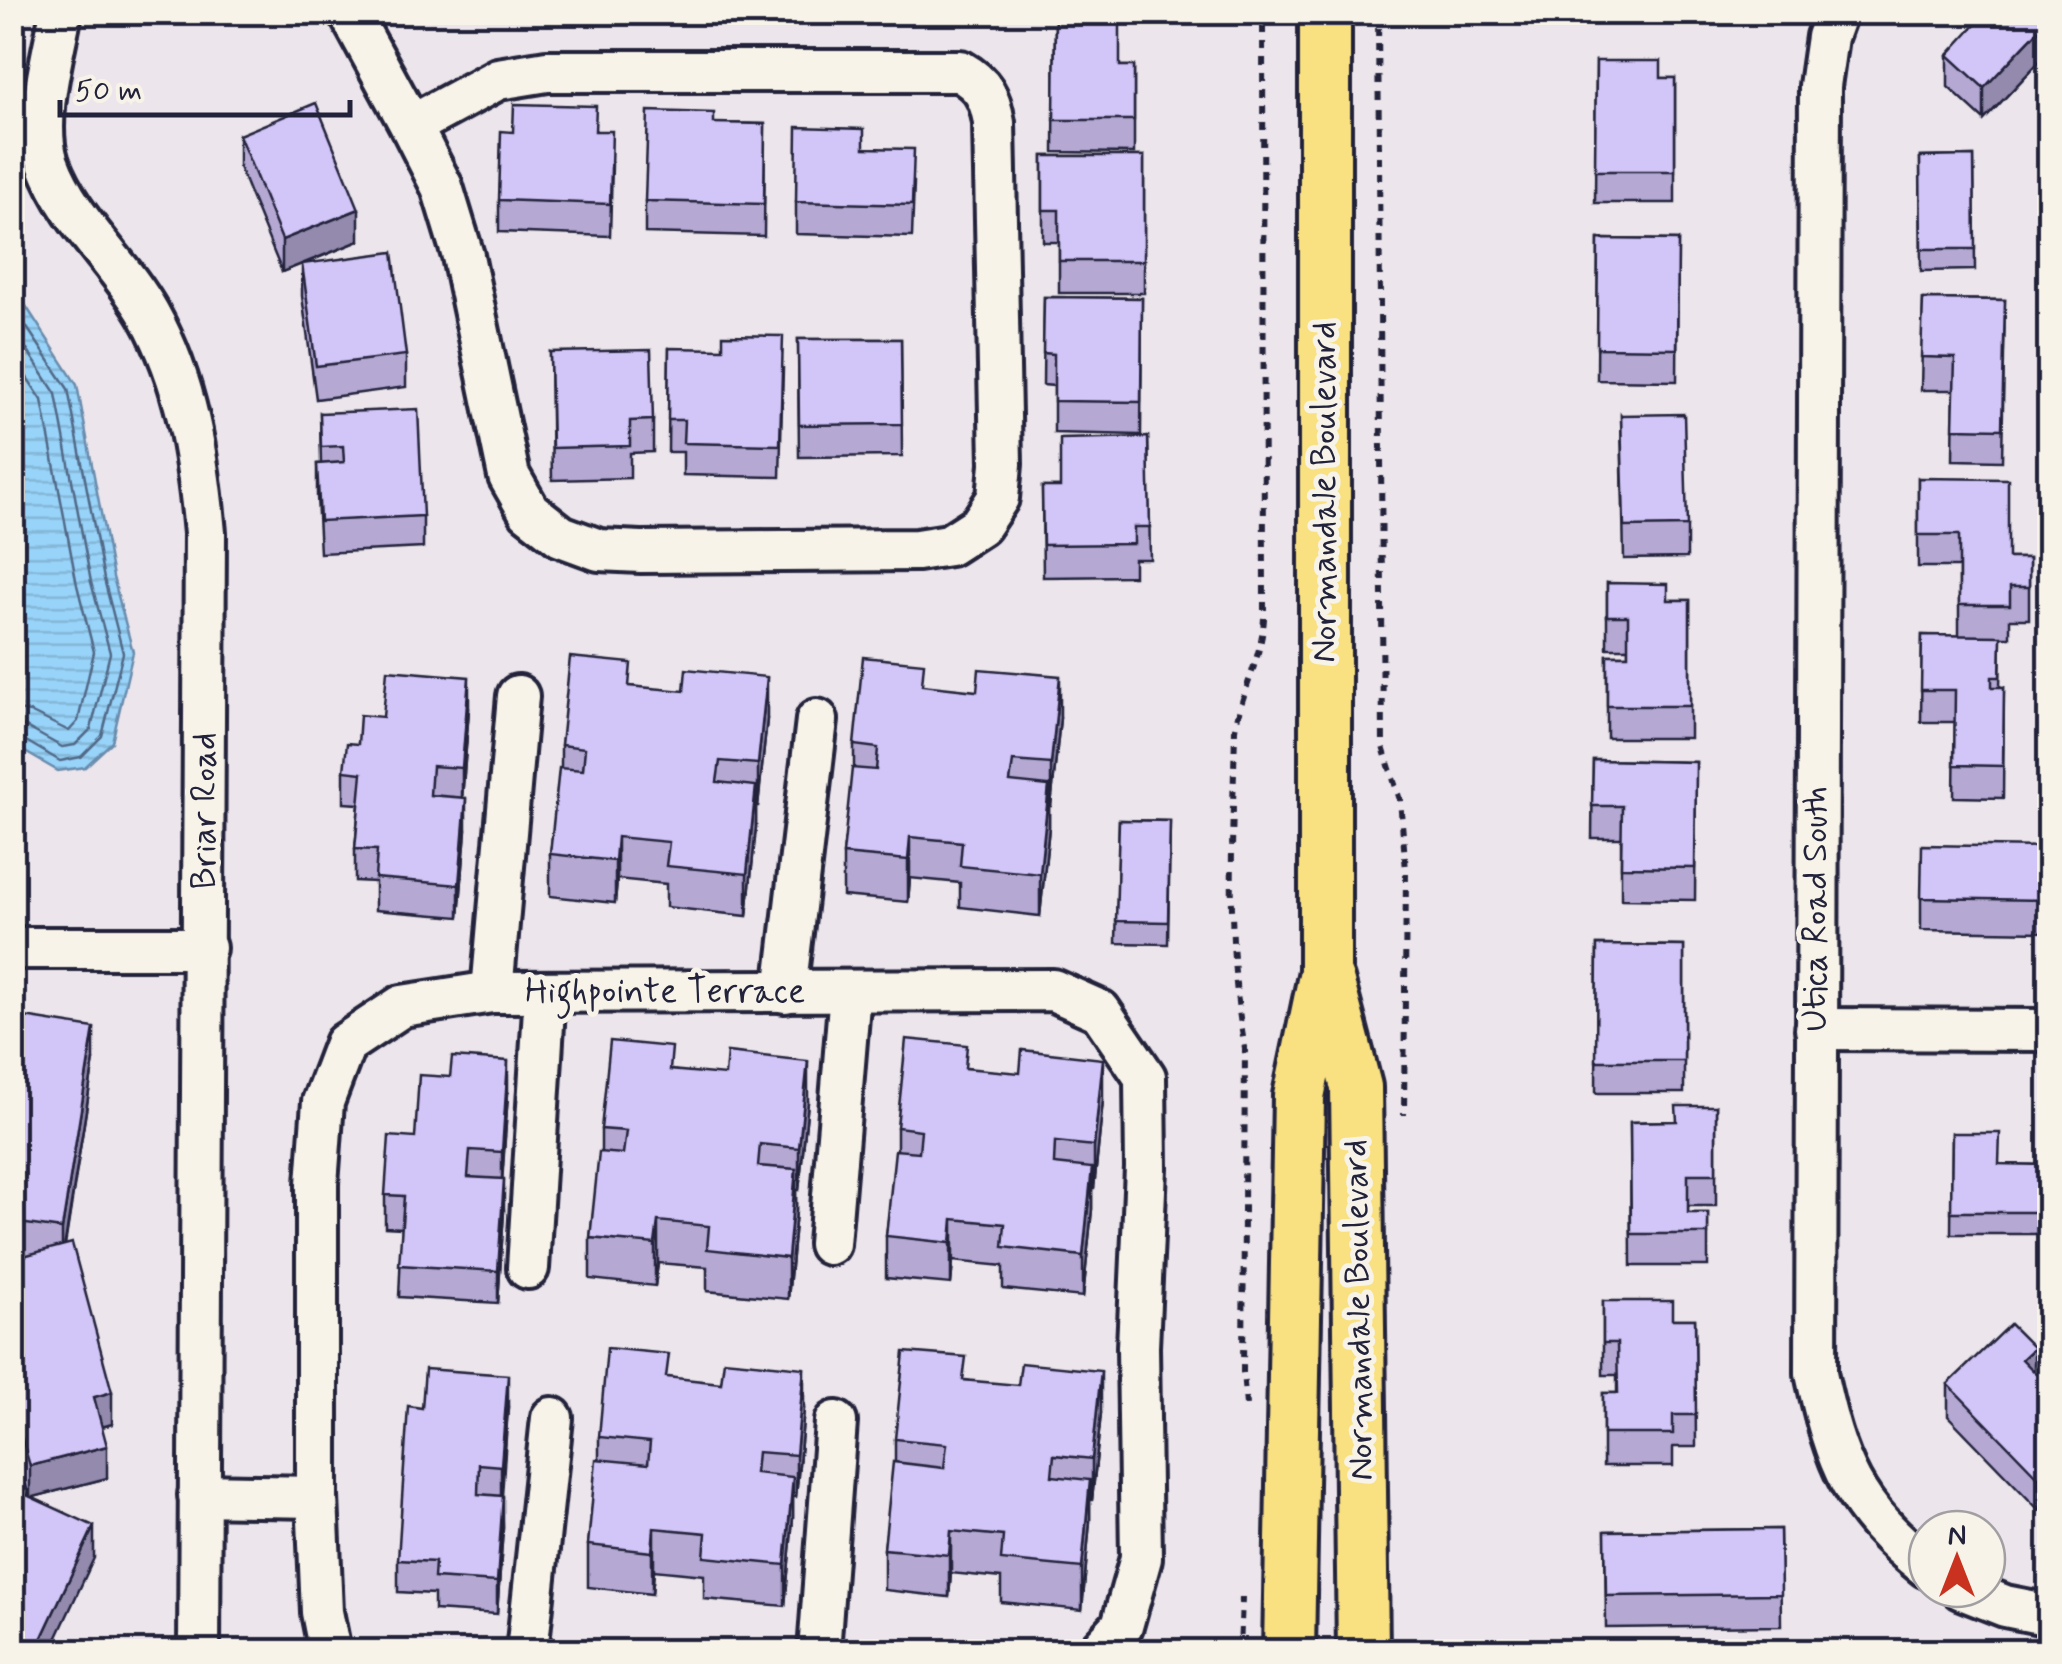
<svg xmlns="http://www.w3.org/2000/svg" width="2062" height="1664" font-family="Mynerve,sans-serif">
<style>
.water{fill:url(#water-rules);stroke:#698cad;stroke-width:2.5}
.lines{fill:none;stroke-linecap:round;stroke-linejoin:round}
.shore{stroke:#516987;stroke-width:2.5}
.minor-casing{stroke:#22223b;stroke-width:48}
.major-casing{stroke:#22223b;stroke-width:58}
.path{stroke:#22223b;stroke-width:6;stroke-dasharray:8 8;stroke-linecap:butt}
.minor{stroke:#f7f3e8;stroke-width:40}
.major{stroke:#f9e181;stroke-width:50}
.wall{fill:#b5a9d4;stroke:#22223b;stroke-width:2.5}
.shaded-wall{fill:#938aad;stroke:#22223b;stroke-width:2.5}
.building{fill:#d2c5f7;stroke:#22223b;stroke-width:2.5}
.labels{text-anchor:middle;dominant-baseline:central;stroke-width:10;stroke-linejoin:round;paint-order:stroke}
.street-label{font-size:35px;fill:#22223b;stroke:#f7f3e8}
</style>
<defs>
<pattern id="water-rules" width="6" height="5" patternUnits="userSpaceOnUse" patternTransform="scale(2.5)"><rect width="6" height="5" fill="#98d3f9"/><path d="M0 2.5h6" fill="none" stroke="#83b5d6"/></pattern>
</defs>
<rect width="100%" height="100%" fill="#ece5ec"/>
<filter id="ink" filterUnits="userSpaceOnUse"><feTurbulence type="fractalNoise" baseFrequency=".01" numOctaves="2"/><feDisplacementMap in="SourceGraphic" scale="20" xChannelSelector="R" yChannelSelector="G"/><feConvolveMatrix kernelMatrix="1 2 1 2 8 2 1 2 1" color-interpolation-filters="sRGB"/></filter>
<g filter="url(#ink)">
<path class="water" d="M13,286L77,385L113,577L133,652L112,742L85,767L58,771L13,745Z"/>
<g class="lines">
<g class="shore">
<path d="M12,305L68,389L104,579L123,653L102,736L81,757L60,761L21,738L12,737"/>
<path d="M12,327L56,394L91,582L110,653L91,729L75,745L62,747L26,727L12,724"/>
<path d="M12,355L42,400L77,585L94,652L78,721L69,731L30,712L12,709"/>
</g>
<defs>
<g id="minor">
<path d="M61,12C53,55 34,122 48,163C69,221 119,261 149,314C187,382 198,457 205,533L199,1652"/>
<path d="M349,12L411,126"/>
<path d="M1836,12L1827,37L1820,86L1816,1373C1836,1465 1852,1507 1927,1567"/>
<path d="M547,71H960C983,84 990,97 994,123L1001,464L998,498L980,525L949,545L917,550L641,552L599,550L561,536L529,511L509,476L463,256L442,187L411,126L498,79Z"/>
<path d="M12,948H205"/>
<path d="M492,992L518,696"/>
<path d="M785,992L817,720"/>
<path d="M1816,1029L2050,1030"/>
<path d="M829,1244L850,992"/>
<path d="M528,1268L545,992"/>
<path d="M199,1495L317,1497L322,1612L330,1652"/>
<path d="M317,1497V1184L323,1102L345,1044L402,1006L492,992L1053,990L1100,1011L1145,1077L1146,1168L1138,1347L1141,1558L1122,1626L1098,1652"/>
<path d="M1962,1589L2005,1606L2050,1615"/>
<path d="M527,1652L552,1418"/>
<path d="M819,1652L836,1422"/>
</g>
<g id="major">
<path d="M1328,980L1356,1087L1363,1652"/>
<path d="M1289,1652L1299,1096L1325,972V12"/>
</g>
</defs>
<use href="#minor" class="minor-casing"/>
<use href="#major" class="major-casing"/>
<g class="path">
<path d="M1378,12L1383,747L1400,800L1406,870L1404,1115"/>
<path d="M1246,1405L1243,1373L1245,1048C1225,943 1233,836 1235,729C1242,691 1262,657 1264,618L1263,12"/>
<path d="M1240,1652L1242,1597"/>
</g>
<use href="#minor" class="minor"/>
<use href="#major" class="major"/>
</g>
<g class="wall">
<path d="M1588,12H1626L1589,17Z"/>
<path d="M2050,12V50L1984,120L1948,87V55Z"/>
<path d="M1055,19L1120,66H1134V153L1054,152Z"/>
<path d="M1596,61L1661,78H1675V203H1595Z"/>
<path d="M714,123L765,124L764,236L645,233V201Z"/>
<path d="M596,131L612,164L610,236L499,232V200Z"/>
<path d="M239,135L359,241L303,264L406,355V387L316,399L302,296V264L282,272L239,167Z"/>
<path d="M864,148L914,182L912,237L796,234V202Z"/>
<path d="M1043,156H1144V293H1059V242H1043Z"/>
<path d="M1974,156L1975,270L1921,271L1920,157Z"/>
<path d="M1598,239L1678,240L1677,381L1597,380Z"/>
<path d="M1044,297L1142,298L1141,435L1054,433V386L1043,385Z"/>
<path d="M1923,299L2005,300L2002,461L1953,460L1954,390H1921Z"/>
<path d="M798,339H901L902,456L799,457Z"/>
<path d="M669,348L783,368L780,477L683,475V452H668Z"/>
<path d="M550,352L653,420V452L630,453V478L552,480Z"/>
<path d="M320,413L423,516V548L320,553L317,496V464H321Z"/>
<path d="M1621,415L1687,526V558L1624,559Z"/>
<path d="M1148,437L1150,559H1134V576L1043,577L1042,487H1060Z"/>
<path d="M1918,478L2008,558H2029V619H2010V637H2001L2000,687H2004L2003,798L1954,797L1955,722H1921L1922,635L1959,636V567H1918Z"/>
<path d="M1607,583L1668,600H1690V738H1607V655H1628V648H1607Z"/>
<path d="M631,686L767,719L758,806H756V827L747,916L666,907V884L617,879L615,903L550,896V854L561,768V745Z"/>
<path d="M924,686L1060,718L1051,806H1049V827L1040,916L960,907V883L910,878L908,902L843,896V854L854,768V745Z"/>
<path d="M469,709L462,798L466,830L459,917L375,910V882L355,881V849L359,804L344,803V771L358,744L383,717Z"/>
<path d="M1593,760L1696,762L1695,900L1621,899V838H1592Z"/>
<path d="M1119,820L1170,821L1168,944L1116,943Z"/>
<path d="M2050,847L2049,932L1921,930V898Z"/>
<path d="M1597,945L1684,946V1093H1596Z"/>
<path d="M12,1015L94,1060L65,1245L112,1424L102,1427L107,1478L33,1497L94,1558L29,1496L12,1437V1364L18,1362L15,1351L12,1259L25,1256L12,1254Z"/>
<path d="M967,1068L1103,1100L1094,1188H1092V1209L1083,1297L1003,1289V1266L953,1261L951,1284L886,1278V1236L897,1150V1127Z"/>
<path d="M672,1070L808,1102L799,1190H796V1211L788,1299L707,1291V1267L658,1263L655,1286L590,1279V1238L601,1152V1129Z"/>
<path d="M508,1093L502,1179L504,1211L498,1303L399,1297L402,1228L385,1227V1195L415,1138Z"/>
<path d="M1716,1106V1206H1688V1213H1708V1266H1631L1630,1122L1676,1121Z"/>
<path d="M1952,1133L2000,1164L2050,1165V1234H1951Z"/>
<path d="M1603,1301L1672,1319H1695L1696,1447H1673V1466H1603V1393H1617V1375H1603Z"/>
<path d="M2034,1372L2050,1388V1500L2039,1510L1948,1416V1384Z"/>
<path d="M669,1377L804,1409L796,1497H793V1518L785,1606L704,1599V1575L654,1570L652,1594L588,1587V1545L599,1459V1437Z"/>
<path d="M966,1380L1101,1413L1092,1500H1090V1521L1082,1610L1001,1602V1578L951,1573L949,1597L884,1590V1549L895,1463V1439Z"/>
<path d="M508,1407L502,1496L503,1528L497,1614L434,1610V1594L398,1592V1560L422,1408Z"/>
<path d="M1780,1529L1781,1626L1606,1628L1605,1531Z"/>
</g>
<g class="shaded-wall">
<path d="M2050,18V50L1984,120V88Z"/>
<path d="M359,209V241L282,272V240Z"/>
<path d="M1060,676V718L1051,806V764Z"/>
<path d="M469,677V709L462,800V768Z"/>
<path d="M767,677V719L758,806V764Z"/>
<path d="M756,786V827L747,916V874Z"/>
<path d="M1049,786V827L1040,916V874Z"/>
<path d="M466,798V830L459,917V885Z"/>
<path d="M617,837V879L615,903V861Z"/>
<path d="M910,837V878L908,902V860Z"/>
<path d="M94,1028V1060L62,1261V1229Z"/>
<path d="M1103,1059V1100L1094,1188V1146Z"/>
<path d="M508,1061V1093L502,1184V1152Z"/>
<path d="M808,1061V1102L799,1190V1148Z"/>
<path d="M1092,1168V1209L1083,1297V1256Z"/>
<path d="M796,1169V1211L788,1299V1258Z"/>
<path d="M504,1179V1211L498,1303V1271Z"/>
<path d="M953,1219V1261L951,1284V1243Z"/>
<path d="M658,1221V1263L655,1286V1244Z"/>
<rect x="12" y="1319" width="3" height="32"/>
<path d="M2034,1348V1380L2022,1359Z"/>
<path d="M804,1368V1409L796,1497V1455Z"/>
<path d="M1101,1371V1413L1092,1500V1459Z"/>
<path d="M508,1375V1407L501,1498V1466Z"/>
<path d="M112,1392V1424L94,1429V1397Z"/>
<path d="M107,1446V1478L30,1498V1466Z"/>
<path d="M2050,1467V1500L2039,1510V1478Z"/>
<path d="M793,1477V1518L785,1606V1565Z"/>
<path d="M1090,1480V1521L1082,1610V1568Z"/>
<path d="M503,1496V1528L497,1614V1582Z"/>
<path d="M94,1526V1558L50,1652H35Z"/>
<path d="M654,1528V1570L652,1594V1552Z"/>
<path d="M951,1531V1573L949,1597V1555Z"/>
</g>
<g class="building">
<path d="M1987,12H2050V18L1984,88L1948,55Z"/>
<path d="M1055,19H1120V66H1134V120H1054Z"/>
<path d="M1596,61H1661V78H1675V171H1595Z"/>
<path d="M316,103L359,209L282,240L239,135Z"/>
<path d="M514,104L596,106L595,131H612L610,204L499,200L501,131L513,132Z"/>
<path d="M648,111L714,113V123L765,124L764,204L645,201Z"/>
<path d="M797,127L864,129V148L914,149L912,205L796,202Z"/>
<path d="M1043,156H1144V261H1059V210H1043Z"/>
<path d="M1974,156L1975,249H1921L1920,157Z"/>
<path d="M1598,239L1678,240L1677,349L1597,348Z"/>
<path d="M393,252L406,355L316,366L302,264Z"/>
<path d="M1044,297L1142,298L1141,402L1054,401V354L1043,353Z"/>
<path d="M1923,299L2005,300L2002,429L1953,428L1955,358L1921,357Z"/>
<path d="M723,335L783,336L780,445L683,443L684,420H668L669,348L723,349Z"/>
<path d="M798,339H901L902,424L799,425Z"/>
<path d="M651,350L653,420L630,421V446L552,448L550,352Z"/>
<path d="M418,409L423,516L320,521L317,464L344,462L343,446L321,447L320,413Z"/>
<path d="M1684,414L1687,526L1624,527L1621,415Z"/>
<path d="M1148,437L1150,527H1134V544L1043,545L1042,487H1060V439Z"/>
<path d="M1918,478L2008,479V558H2029V587H2010V605H1959V535H1918Z"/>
<path d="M1607,583L1668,584V600H1690V706H1607V655H1628V616H1607Z"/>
<path d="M1922,635L2001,636L2000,677H1992V687H2004L2003,766L1954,765L1955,690H1921Z"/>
<path d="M570,657L631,663L629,686L684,691L686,669L767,677L758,764L720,761L717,782L756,786L747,874L666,866L669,842L617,837L615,861L550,854L559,768L583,770L585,748L561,745Z"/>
<path d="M863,657L924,663L922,685L977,691L979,669L1060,676L1051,764L1013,761L1010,782L1049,786L1040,874L960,866L962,842L910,837L908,860L843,854L852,768L876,770L878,748L854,745Z"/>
<path d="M387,670L469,677L462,768L432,766L430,795L466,798L459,885L375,878L377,850L355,849L362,773L344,771L347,743L358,744L360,715L383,717Z"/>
<path d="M1593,760L1696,762L1695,868L1621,867L1622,806H1592Z"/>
<path d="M1119,820L1170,821L1168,922L1116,921Z"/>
<path d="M1922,845L2050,847L2049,900L1921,898Z"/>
<path d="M1597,945L1684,946V1061H1596Z"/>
<path d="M12,1015L94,1028L62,1229L12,1222Z"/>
<path d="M906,1039L967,1045L965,1068L1020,1073L1022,1050L1103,1059L1094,1146L1055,1142L1054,1164L1092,1168L1083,1256L1003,1247L1005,1224L953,1219L951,1243L886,1236L895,1150L919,1152L921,1130L897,1127Z"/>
<path d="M610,1041L672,1047L670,1070L725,1075L727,1052L808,1061L799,1148L760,1144L758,1166L796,1169L788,1258L707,1249L709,1226L658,1221L655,1244L590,1238L599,1152L623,1154L626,1131L601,1129Z"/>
<path d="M452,1057L508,1061L502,1152L470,1150L468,1177L504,1179L498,1271L399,1265L404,1196L385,1195L389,1136L415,1138L419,1075L450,1077Z"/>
<path d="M1676,1106H1716V1174H1688V1213H1708V1234H1631L1630,1122L1677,1121Z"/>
<path d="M1952,1133H2000L1999,1164L2050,1165V1212H1951Z"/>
<path d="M72,1243L112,1392L94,1397L107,1446L30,1466L12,1404V1364L26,1360L15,1319H12V1259Z"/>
<path d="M1603,1301H1672V1319H1695L1696,1415H1673V1434H1603V1393H1618L1617,1343H1603Z"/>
<path d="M2010,1324L2034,1348L2022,1359L2050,1388V1467L2039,1478L1948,1384Z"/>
<path d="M607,1348L669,1354L666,1377L721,1383L724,1360L804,1368L796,1455L757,1452L755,1473L793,1477L785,1565L704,1557L706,1533L654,1528L652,1552L588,1545L596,1459L648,1464L650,1442L599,1437Z"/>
<path d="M904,1352L966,1357L963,1380L1018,1385L1021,1363L1101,1371L1092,1459L1054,1455L1052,1476L1090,1480L1082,1568L1001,1560L1003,1536L951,1531L949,1555L884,1549L893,1462L944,1468L947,1444L895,1439Z"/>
<path d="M425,1369L508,1375L501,1466L479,1464L478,1494L503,1496L497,1582L434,1578L435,1562L398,1560L408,1406L422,1408Z"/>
<path d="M18,1491L94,1526L35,1652H12V1502Z"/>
<path d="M1780,1529L1781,1594L1606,1596L1605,1531Z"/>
</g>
</g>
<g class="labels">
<g class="street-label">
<text transform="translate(1325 492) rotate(-90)">Normandale Boulevard</text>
<text transform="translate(205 811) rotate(-90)">Briar Road</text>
<text transform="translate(1816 909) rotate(-90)">Utica Road South</text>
<text x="665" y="992">Highpointe Terrace</text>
<text transform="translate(1359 1310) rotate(-91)">Normandale Boulevard</text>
</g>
</g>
<rect width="2062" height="1664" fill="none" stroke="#f7f3e8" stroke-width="50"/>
<rect x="25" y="25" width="2012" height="1614" fill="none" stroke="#22223b" stroke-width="4" filter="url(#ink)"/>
<g transform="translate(1957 1559)"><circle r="48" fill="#f7f3e8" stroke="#a29fa3" stroke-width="2.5"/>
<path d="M0-8L18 38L0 25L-18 38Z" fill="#c8321e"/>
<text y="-15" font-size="28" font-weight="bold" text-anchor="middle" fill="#22223b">N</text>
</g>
<path d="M60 100v15h290v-15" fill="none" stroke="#22223b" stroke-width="5"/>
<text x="75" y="100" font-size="30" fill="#22223b" stroke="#f7f3e8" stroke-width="8" paint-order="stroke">50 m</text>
</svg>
